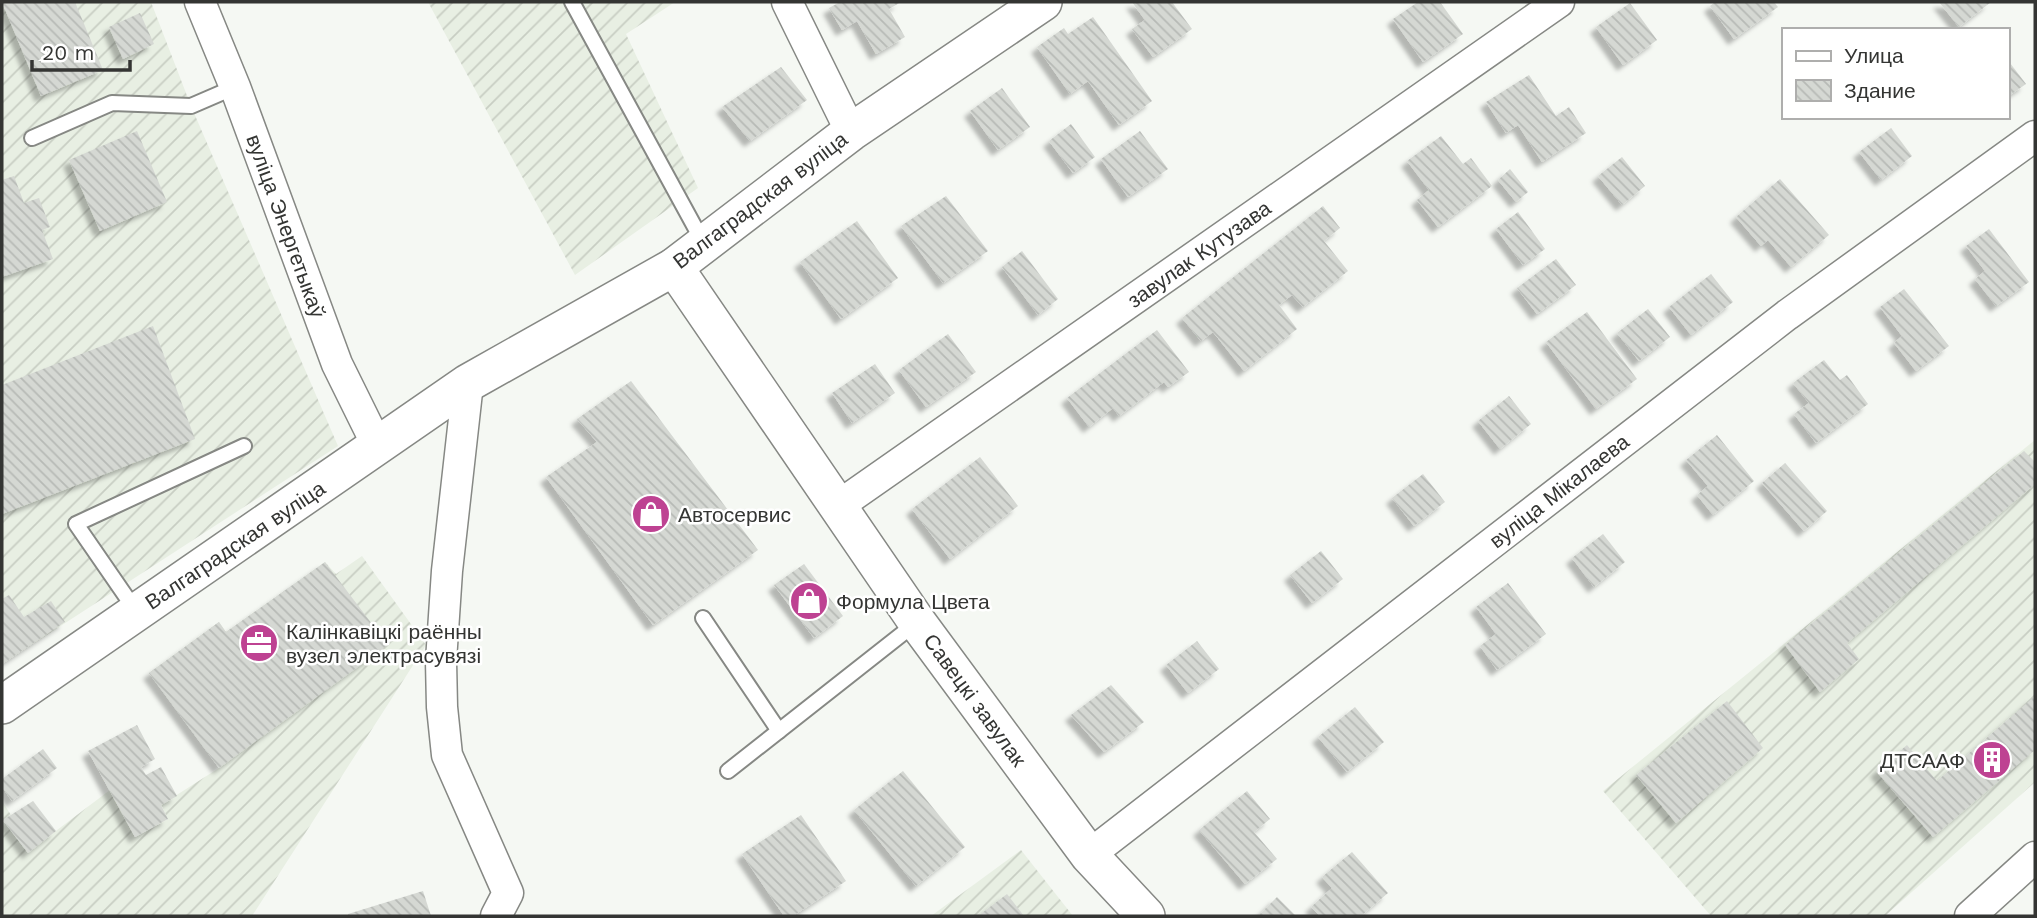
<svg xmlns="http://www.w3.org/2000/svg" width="2037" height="918" font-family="'Work Sans',sans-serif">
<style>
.industrial{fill:url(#industrial-furrows)}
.building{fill:url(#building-back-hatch);filter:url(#shadow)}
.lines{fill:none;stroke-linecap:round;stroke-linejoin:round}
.service-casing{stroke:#868884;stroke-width:18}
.minor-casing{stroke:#868884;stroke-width:33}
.tertiary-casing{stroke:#868884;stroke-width:40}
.service{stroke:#fff;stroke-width:14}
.minor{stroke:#fff;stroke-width:30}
.tertiary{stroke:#fff;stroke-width:37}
.labels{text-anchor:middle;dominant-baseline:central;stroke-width:5;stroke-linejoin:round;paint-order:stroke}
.street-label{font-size:21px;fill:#343533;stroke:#fff}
.poi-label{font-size:21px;fill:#343533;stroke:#fff;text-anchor:start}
</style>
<defs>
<pattern id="industrial-furrows" width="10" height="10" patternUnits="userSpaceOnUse" patternTransform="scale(1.75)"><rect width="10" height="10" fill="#e8efe3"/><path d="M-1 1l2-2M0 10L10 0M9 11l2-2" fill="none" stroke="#c8cec3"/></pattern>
<pattern id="building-back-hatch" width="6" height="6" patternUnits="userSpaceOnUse" patternTransform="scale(1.75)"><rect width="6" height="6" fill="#d5d8d3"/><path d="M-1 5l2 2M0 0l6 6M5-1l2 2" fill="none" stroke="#b7bab6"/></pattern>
<filter id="shadow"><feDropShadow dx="-6" dy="6" stdDeviation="2" flood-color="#0004"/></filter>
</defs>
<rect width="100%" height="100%" fill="#f5f8f3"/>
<g class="industrial">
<path d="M2,2H151L191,106L338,446L2,664Z"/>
<path d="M428,2H675L626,34L698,188L575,275Z"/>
<path d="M2035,440V782L1885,916H1711L1603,791Z"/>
<path d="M362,556L426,645L252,916H2V801L11,815L3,821L28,852L110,790L135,837L168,819L161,805L219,768L149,673L219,622L226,632L325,562L336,574Z"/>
<path d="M1021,850L1073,916H931Z"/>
</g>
<g class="building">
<path d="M2,2H75L103,70L41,96Z"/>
<path d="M840,2H901L889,9L905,37L876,54L857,21L842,30L829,8Z"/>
<path d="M1132,2H1172L1192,29L1153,57L1132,29L1145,20Z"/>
<path d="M1418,2H1440L1463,34L1423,62L1393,19Z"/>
<path d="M1715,2H1774L1778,7L1734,39L1710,6Z"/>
<path d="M1939,2H1991L1959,27Z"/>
<path d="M1630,3L1657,40L1623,65L1596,27Z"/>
<path d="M140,13L154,44L123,59L109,27Z"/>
<path d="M1093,17L1152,101L1119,125L1088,81L1070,94L1037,47L1064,28L1068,34Z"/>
<path d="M2007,59L2026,84L2007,97Z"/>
<path d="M781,67L807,100L750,141L722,107Z"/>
<path d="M1529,75L1556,116L1569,107L1586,133L1542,162L1518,125L1506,133L1486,102Z"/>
<path d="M1002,88L1030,127L998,150L970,111Z"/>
<path d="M1071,124L1095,157L1073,173L1049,141Z"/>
<path d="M1891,128L1912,156L1881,180L1859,152Z"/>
<path d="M137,131L167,202L100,231L69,160Z"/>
<path d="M1140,131L1168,169L1128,197L1101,159Z"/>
<path d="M1441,136L1463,164L1471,158L1492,186L1438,227L1417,200L1429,190L1407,161Z"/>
<path d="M1622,157L1645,186L1622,205L1598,176Z"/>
<path d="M1510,169L1528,192L1516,202L1498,180Z"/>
<path d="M14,176L24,203L39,198L50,227L42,230L53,259L2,277V180Z"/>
<path d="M1780,179L1829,235L1791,267L1768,240L1761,246L1736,217Z"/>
<path d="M946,196L988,251L943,283L901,226Z"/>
<path d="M1323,206L1340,228L1324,241L1348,271L1303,307L1292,295L1279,305L1297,329L1244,371L1213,332L1201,341L1182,318Z"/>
<path d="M1518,212L1545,249L1523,265L1496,229Z"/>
<path d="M857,221L898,278L841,319L800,262Z"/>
<path d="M1989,229L2029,282L1996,306L1975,279L1985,271L1966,246Z"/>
<path d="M1022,251L1058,299L1038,315L1002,267Z"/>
<path d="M1556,259L1576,285L1537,314L1517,288Z"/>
<path d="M1711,274L1733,302L1691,335L1669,307Z"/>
<path d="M1904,289L1949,346L1916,371L1894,343L1902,336L1880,307Z"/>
<path d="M1648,309L1670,337L1639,361L1617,333Z"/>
<path d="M1587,312L1637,379L1596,409L1546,342Z"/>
<path d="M153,326L195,439L2,514V385Z"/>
<path d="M1157,330L1189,372L1168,387L1164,382L1119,416L1113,408L1089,427L1067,398Z"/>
<path d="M948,334L976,372L926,407L899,370Z"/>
<path d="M1824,360L1840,380L1847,375L1868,404L1816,443L1794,414L1809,403L1793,383Z"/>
<path d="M875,364L895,393L852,423L832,393Z"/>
<path d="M631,381L758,550L653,625L546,477L597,442L577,419Z"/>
<path d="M1509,396L1531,424L1500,449L1478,421Z"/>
<path d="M1717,435L1754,481L1713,515L1697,495L1708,486L1686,460Z"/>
<path d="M2024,451L2035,462V484L1847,643L1859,659L1820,692L1785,645Z"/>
<path d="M980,457L1018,506L950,559L912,509Z"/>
<path d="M1785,463L1827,511L1804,531L1762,483Z"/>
<path d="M1423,474L1445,502L1414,526L1392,498Z"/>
<path d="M1603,534L1625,562L1594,587L1572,558Z"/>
<path d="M1321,551L1343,579L1312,603L1290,575Z"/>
<path d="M325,562L388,645L219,768L149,673L219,622L226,632Z"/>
<path d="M804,564L843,616L814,638L774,585Z"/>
<path d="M1508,583L1546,634L1497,670L1480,646L1496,634L1476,607Z"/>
<path d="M9,595L24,617L51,601L65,622L2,664V599Z"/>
<path d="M1197,641L1219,669L1188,693L1166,665Z"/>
<path d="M1111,685L1144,722L1104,752L1071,715Z"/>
<path d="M2035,696V750L1933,837L1876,771L1907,745L1937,781Z"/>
<path d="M1727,701L1763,748L1676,823L1636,775Z"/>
<path d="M1355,707L1384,742L1347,772L1318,737Z"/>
<path d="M137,725L155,759L141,767L146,775L161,767L177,796L161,805L168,819L135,837L88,751Z"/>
<path d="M43,749L57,768L12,801L2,787V779Z"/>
<path d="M903,771L965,847L916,886L854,810Z"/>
<path d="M1247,791L1270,819L1254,832L1277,859L1245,884L1199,830Z"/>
<path d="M33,801L56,831L28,853L3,820Z"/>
<path d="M801,815L846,881L793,916H784L742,854Z"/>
<path d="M1352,852L1388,893L1361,916H1320L1311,907L1332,888L1322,877Z"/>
<path d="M423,891L431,916H349L348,914Z"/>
<path d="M1007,894L1024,916H978Z"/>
<path d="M1277,897L1296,916H1258Z"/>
</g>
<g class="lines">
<defs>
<g id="service">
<path d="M572,2L703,242"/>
<path d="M32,138L112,103L191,106L235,87"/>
<path d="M136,611L76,524L244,446"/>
<path d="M703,618L779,731"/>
<path d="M728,771L916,623"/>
</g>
<g id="minor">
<path d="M200,2L235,87L337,364L378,447"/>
<path d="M787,2L851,132"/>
<path d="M468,383L447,571L441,661L442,707L447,755L508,893L496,916"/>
<path d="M838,506L1559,2"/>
<path d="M1089,855L1787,315L2035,136"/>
<path d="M1970,916L2035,857"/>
</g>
<g id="tertiary">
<path d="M674,267L917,622L1089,855L1146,916"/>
<path d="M2,705L468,383L674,267L851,132L1043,2"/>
</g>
</defs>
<use href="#service" class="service-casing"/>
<use href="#minor" class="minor-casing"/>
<use href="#tertiary" class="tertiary-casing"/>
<use href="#service" class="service"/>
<use href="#minor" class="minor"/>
<use href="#tertiary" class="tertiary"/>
</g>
<defs>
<symbol id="shop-disc" viewBox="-11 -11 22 22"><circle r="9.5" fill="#be4292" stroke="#fff"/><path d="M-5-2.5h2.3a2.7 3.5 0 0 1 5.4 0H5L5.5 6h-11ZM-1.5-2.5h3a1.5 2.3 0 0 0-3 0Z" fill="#fff"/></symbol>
<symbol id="office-disc" viewBox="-11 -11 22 22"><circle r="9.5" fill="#be4292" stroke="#fff"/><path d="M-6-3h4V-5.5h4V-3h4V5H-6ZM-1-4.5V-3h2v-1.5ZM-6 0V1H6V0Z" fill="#fff"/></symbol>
<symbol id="building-disc" viewBox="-11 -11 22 22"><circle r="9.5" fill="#be4292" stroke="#fff"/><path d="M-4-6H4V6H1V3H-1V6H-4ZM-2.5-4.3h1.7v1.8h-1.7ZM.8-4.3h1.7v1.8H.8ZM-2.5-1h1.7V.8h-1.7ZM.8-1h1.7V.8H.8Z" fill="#fff"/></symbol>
</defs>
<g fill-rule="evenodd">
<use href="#shop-disc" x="629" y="492" width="44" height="44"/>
<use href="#shop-disc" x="787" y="579" width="44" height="44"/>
<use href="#office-disc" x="237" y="621" width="44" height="44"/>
<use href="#building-disc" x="1970" y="738" width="44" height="44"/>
</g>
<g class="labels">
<g class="street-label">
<text transform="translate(760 200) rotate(-37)">Валгаградская вуліца</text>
<text transform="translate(286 226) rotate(70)">вуліца Энергетыкаў</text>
<text transform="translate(1199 254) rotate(-35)">завулак Кутузава</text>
<text transform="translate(1559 491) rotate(-38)">вуліца Мікалаева</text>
<text transform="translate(235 545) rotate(-34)">Валгаградская вуліца</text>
<text transform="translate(975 700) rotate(54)">Савецкі завулак</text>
</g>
<g class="poi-label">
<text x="678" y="514">Автосервис</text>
<text x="836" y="601">Формула Цвета</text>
<text x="286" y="631">Калінкавіцкі раённы<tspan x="286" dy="24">вузел электрасувязі</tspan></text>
<text x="1965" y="760" text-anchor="end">ДТСААФ</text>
</g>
</g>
<rect width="2037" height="918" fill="none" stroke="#343533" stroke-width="7"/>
<rect x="1782" y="28" width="228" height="91" fill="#ffffff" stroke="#aeaead" stroke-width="2"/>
<rect x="1796" y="51" width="35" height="10" fill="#ffffff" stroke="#aeaead" stroke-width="2"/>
<text x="1844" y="63" font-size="21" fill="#343533">Улица</text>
<rect x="1796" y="80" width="35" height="21" fill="url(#building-back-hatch)" stroke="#aeaead" stroke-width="2"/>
<text x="1844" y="98" font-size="21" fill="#343533">Здание</text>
<path d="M32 60v10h98v-10" fill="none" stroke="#343533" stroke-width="3.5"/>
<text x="42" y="60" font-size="21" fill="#343533" stroke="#ffffff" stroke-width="5" paint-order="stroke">20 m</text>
</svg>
